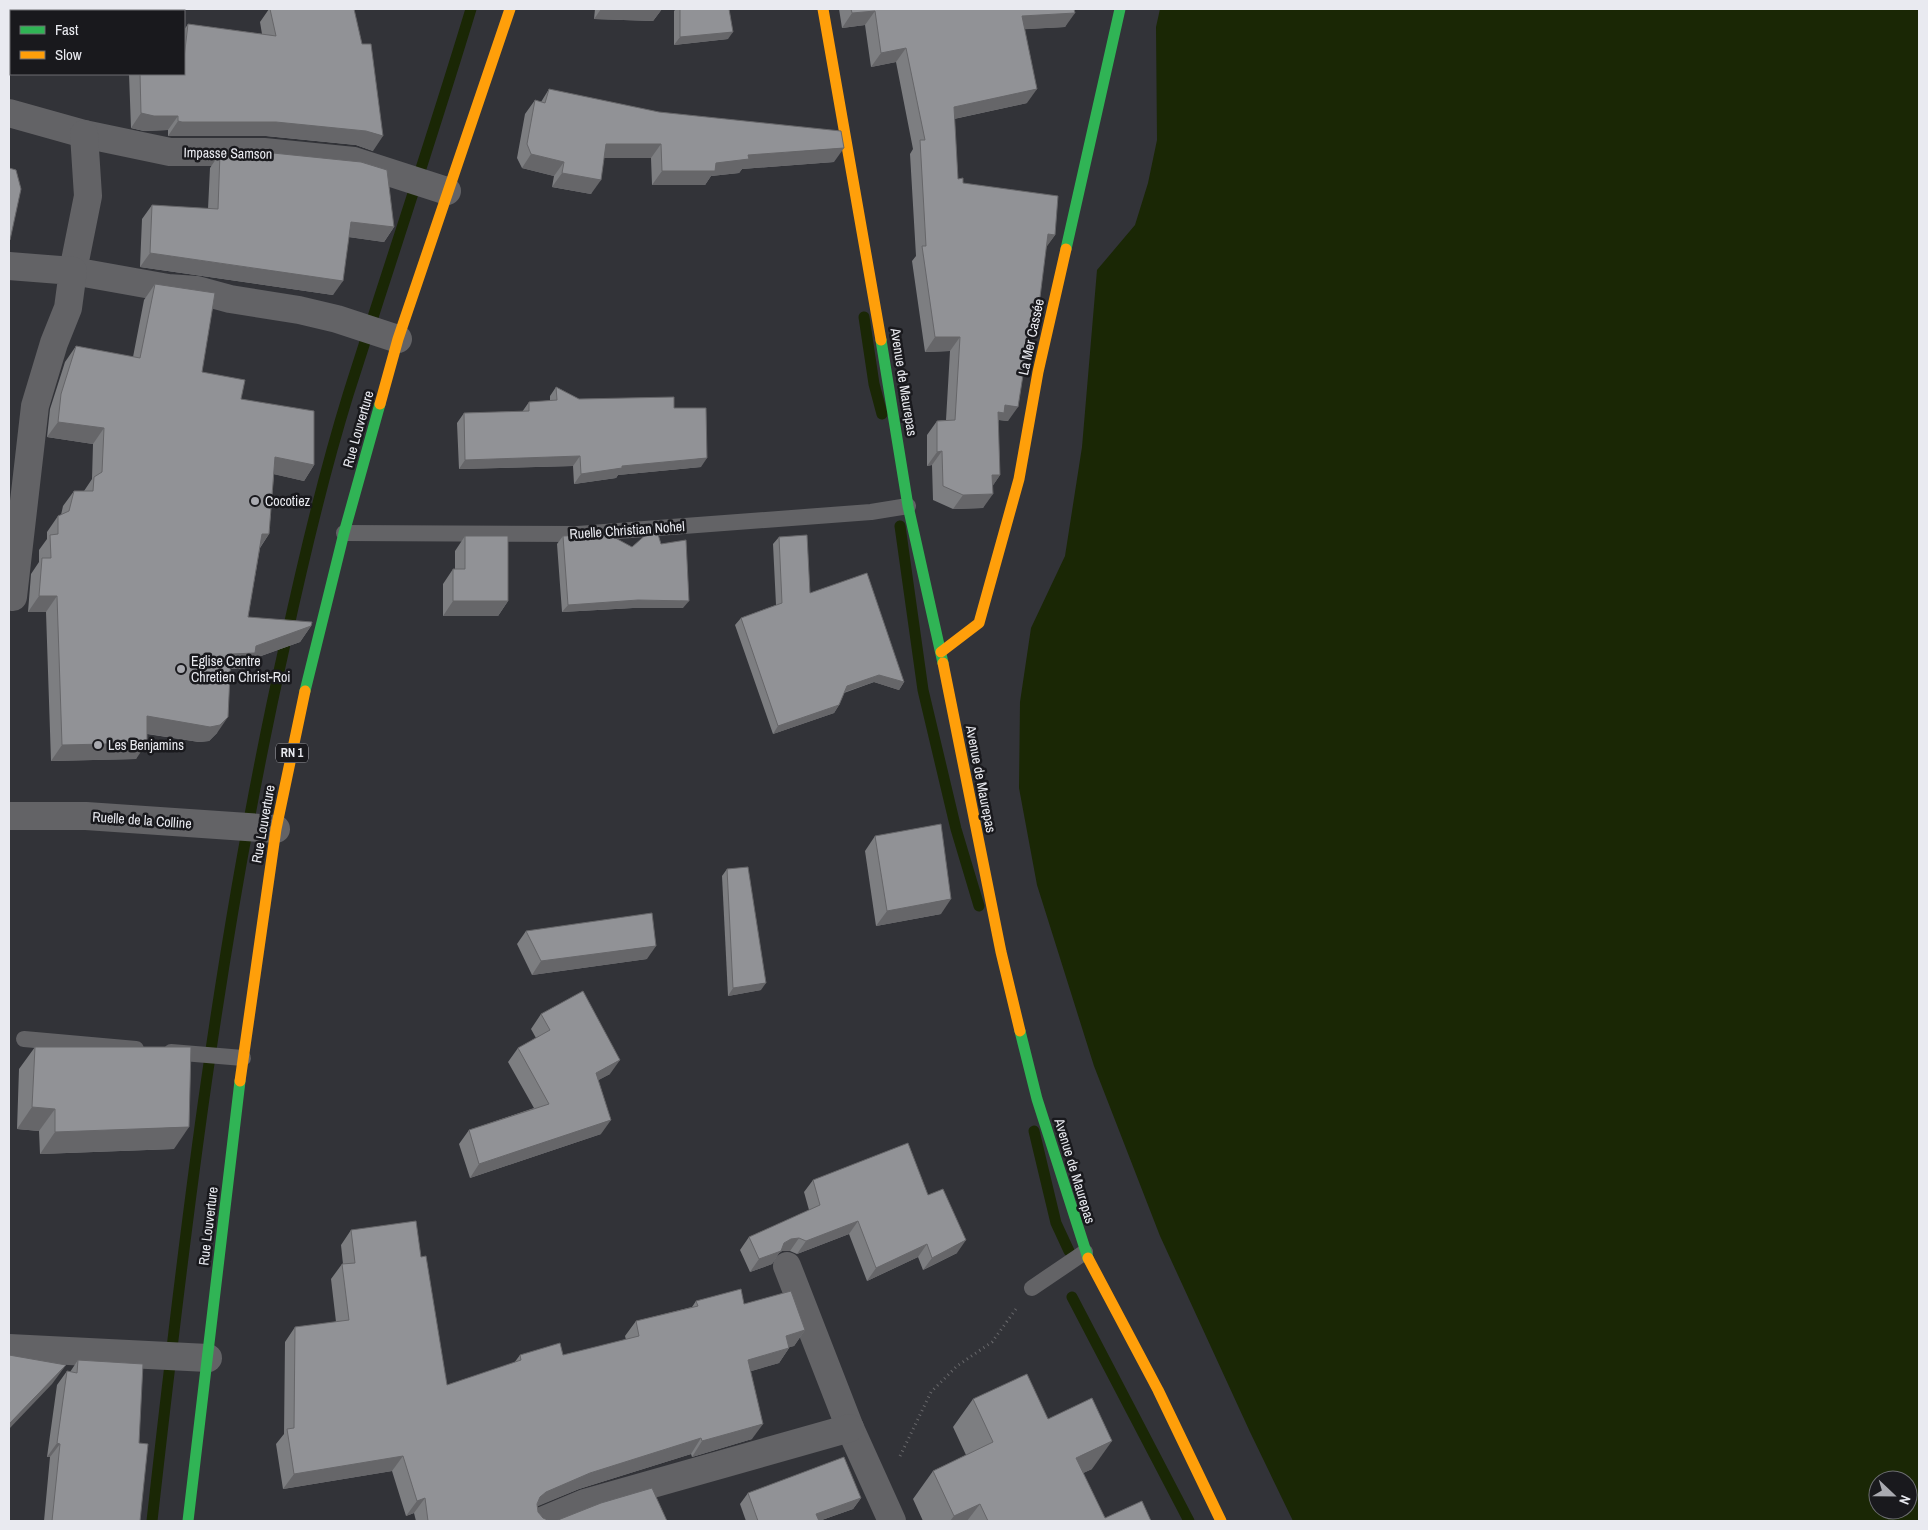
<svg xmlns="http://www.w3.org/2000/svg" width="1928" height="1530" font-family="'Archivo Narrow',sans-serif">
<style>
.water{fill:#1a2705;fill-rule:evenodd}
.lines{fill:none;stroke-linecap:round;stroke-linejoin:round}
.stream{stroke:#1a2705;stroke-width:11}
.path{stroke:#69696c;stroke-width:3;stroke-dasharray:1 4;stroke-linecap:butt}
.lane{stroke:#636366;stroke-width:16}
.street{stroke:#636366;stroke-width:28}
.fast{stroke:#30b455;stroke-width:11}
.slow{stroke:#ff9f0a;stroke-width:11}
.wall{fill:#7d7e81}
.shaded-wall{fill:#666669}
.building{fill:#919296;stroke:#666669}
.poi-dot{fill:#a9aab0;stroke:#19191d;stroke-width:2}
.labels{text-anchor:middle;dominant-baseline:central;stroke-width:5;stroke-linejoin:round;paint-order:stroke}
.shield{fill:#19191d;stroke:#ababb1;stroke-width:1}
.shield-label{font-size:12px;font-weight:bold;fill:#e9eaf0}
.street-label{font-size:14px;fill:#e9eaf0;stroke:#19191d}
.poi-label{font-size:14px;fill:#e9eaf0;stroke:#19191d;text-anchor:start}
</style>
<rect width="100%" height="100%" fill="#323338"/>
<path class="water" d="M1160,9H1919V1521H1293L1250,1432L1160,1236L1094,1066L1037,885L1019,788L1020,702L1031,628L1065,556L1082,447L1097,270L1135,225L1148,183L1157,140L1156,27ZM1878,1480H1908V1510H1878Z"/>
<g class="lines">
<g class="stream">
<path d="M864,317L874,384L882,414"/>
<path d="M900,526L923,690L956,829L979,906"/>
<path d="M1034,1131L1056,1223L1069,1251"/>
<path d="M1072,1297L1189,1521"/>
<path d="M152,1521C185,1227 220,933 285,644C303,561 323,476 348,395C389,266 432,138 471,9"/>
</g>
<path class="path" d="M900,1456L931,1392L957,1366L992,1342L1016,1309"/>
<g class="lane">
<path d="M344,533L578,534L871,512L908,506"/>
<path d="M24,1039L136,1049"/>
<path d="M171,1052L243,1058"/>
<path d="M1032,1288L1085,1252"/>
</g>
<g class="street">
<path d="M9,113L84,134L170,152H264L354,161L447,191"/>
<path d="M84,134L88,196L73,271L168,288L197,290L230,299L299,310L337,319L398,339"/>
<path d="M9,266L73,271L68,308L54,343L35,406L13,597"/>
<path d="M9,816H86L276,829"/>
<path d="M787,1266L850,1428L892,1521"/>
<path d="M9,1348L208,1358"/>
<path d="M542,1521L585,1503L850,1428"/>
</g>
<g class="fast">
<path d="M1066,249L1120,9"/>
<path d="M881,340L908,506L943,663"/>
<path d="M305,691L344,533L380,404"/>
<path d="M1020,1031L1037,1099L1088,1258"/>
<path d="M188,1521L240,1081"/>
</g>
<g class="slow">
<path d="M823,9L881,340"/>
<path d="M380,404L398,339L510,9"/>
<path d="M941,652L979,623L1019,479L1038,372L1066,249"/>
<path d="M943,663L1001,952L1020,1031"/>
<path d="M240,1081L276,829L305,691"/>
<path d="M1088,1258L1158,1390L1221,1521"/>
</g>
</g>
<g class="wall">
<path d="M269,9H354L373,151L356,145L266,136H168V130L144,131L131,128L129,74H184V30L188,24L262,34L260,22Z"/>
<path d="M595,9H662L653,21L594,19Z"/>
<path d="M676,9H729L728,39L674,45V11Z"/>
<path d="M839,9H1074L1065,27L1025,29L1027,103L954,119L958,179L963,183L1055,235L1046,247L1039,305L1032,315L1008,421L999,420L998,422L1000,475L993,485L983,508L953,509L933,500L932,465L927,466V435L937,421L946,420L950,351L925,352L912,261L916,256L910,154L913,149L896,62L871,67L865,25L842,28Z"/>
<path d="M549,89L834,162L742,169L739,173L711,176L705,185H652L651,158H604L591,194L552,187L554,176L522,168L517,158L525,114L535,100L541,102Z"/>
<path d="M220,153L394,227L384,242L349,237L333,295L140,267L142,219L152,205L208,209L210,168Z"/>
<path d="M155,284L202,372L241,399L314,465L304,481L274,474L269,534L260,548L248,617L311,626L300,642L250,660L244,669H230L217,733L209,741L199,742L147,734L136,759L51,761L46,612H28L31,574L39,562V550L47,539V532L58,516L61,515L63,506L74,491H84L92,479L93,444L47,437L50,409L65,362L76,346L133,357L144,300Z"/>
<path d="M556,387L579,399L674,408L701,467L618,475L616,478L574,484L573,466L459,469L457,423L464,413L522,412L529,402L550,401V396Z"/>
<path d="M465,536L508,601L498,616H443V584L453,569H455V551Z"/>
<path d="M563,536L632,547L661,544L683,608H633L562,612L557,544Z"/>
<path d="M779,537L810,593L904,682L899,690L874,682L844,693L839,705L834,713L773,734L735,625L741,618L776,605L773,544Z"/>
<path d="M875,836L941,914L876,926L865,851Z"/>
<path d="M727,869L761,990L728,996L722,876Z"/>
<path d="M526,931L647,959L532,975L517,944Z"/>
<path d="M541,1014L610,1074L598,1080L601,1134L470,1178L459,1144L469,1130L534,1108L508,1062L518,1048L536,1038L531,1029Z"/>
<path d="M35,1047L174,1149L40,1154L39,1131L17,1129L19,1069Z"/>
<path d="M813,1180L928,1195L957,1253L923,1270L918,1257L867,1281L849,1234L797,1254L790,1251H782L779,1253L772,1264L750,1272L740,1250L749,1237L809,1210L804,1192Z"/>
<path d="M351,1230L421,1257L447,1385L514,1363L520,1355H563L626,1340L625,1336L636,1321L692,1307L696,1301L744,1304L805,1330L794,1346L789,1347V1348L779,1363L751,1371L752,1439L692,1457L691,1454L579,1489L537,1506L538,1512L543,1518L550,1521H416L414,1513L406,1516L392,1471L283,1489L276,1444L284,1434L285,1342L295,1327L336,1322L331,1279L342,1264H343L341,1245Z"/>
<path d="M78,1360L139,1443L140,1521H44L50,1457H47L57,1385L67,1371L70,1372Z"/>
<path d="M973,1399L1048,1419L1092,1469L1083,1473L1105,1518L1151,1521H923L913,1499L933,1471L966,1455L953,1427Z"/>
<path d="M748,1493L861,1498L853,1509L819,1521H746L740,1504Z"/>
</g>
<g class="shaded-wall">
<path d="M601,9H662L653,21L594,19Z"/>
<path d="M875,11L865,25L842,28L852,13Z"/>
<path d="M1075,13L1065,27L1012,30L1022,16Z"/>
<path d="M733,32L728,39L674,45L680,37Z"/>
<path d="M906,48L896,62L871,67L881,53Z"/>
<rect x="9" y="52" width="2" height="18"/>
<path d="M1037,89L1027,103L944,121L954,107Z"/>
<path d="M141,113L178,116L168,130L144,131L131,128Z"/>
<path d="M178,121L276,122L366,131L383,136L373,151L356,145L266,136H168Z"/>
<path d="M606,144H661L651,158H596Z"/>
<path d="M844,148L834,162L742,169L739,173L711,176L705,185H652L662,171L748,155Z"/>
<path d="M531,154L564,162L554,176L522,168Z"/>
<path d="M562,173L601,180L591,194L552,187Z"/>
<path d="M351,222L394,227L384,242L341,236Z"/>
<path d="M1048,234L1055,235L1045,249Z"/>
<path d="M150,253L343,281L333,295L140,267Z"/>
<path d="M1034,305H1039L1029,320Z"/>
<path d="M935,337H960L950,351L925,352Z"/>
<path d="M1005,405L1018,407L1008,421L999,420L994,427L998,412Z"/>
<path d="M58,422L104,428L93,444L47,437Z"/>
<path d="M942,451L932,465L927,466L937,452Z"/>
<path d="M580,456L573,466L459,469L465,460Z"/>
<path d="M275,457L314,465L304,481L264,472Z"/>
<path d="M707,458L701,467L618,475L616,478L574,484L581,474L622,466Z"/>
<path d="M992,475H1000L990,490Z"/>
<path d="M993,494L983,508L953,509L963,495Z"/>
<path d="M262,534H269L258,550Z"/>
<path d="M39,596H57L46,612H28Z"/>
<path d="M638,600L689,601L683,608H633L562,612L568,605Z"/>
<path d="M453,601H508L498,616H443Z"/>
<path d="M311,626L300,642L250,660L244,669H220L231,654L256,646Z"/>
<path d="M879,675L904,682L899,690L874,682L842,693L847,686Z"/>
<path d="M839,705L834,713L773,734L778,726Z"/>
<path d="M147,716L228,717L217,733L209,741L199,742L136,732Z"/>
<path d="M147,743L136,759L51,761L62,745Z"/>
<path d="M951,899L941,914L876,926L887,911Z"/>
<path d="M656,946L647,959L532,975L541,961Z"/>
<path d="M766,983L761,990L728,996L733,988Z"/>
<path d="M620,1060L610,1074L586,1087L596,1073Z"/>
<path d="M32,1107L55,1109L39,1131L17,1129Z"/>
<path d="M611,1120L601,1134L470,1178L479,1164Z"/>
<path d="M189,1127L174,1149L40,1154L55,1132Z"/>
<path d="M858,1221L849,1234L797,1254L806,1241Z"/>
<path d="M799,1238L790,1251H782L779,1253L772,1264L750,1272L759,1259L791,1239Z"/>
<path d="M966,1240L957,1253L923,1270L932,1258Z"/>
<path d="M927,1244L918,1257L867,1281L876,1268Z"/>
<path d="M805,1330L794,1346L775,1351L786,1336Z"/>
<path d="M789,1348L779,1363L738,1375L748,1360Z"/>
<path d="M66,1365L52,1384L9,1429V1424Z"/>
<path d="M763,1424L752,1439L692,1457L702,1441Z"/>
<path d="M701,1438L691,1454L579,1489L536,1507L540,1497L546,1492L590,1473Z"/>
<path d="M1112,1441L1092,1469L1056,1486L1076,1458Z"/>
<path d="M57,1443L60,1444L50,1457H47Z"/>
<path d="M403,1456L392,1471L283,1489L294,1474Z"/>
<path d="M425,1498L414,1513L406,1516L417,1501Z"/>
<path d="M861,1498L853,1509L819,1521L816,1514Z"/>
<path d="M980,1504L967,1521H950L954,1516Z"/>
</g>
<g class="building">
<path d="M9,9H86V11H11V52H9Z"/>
<path d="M270,9H354L362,44H371L383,136L366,131L276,122H182L178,121V116H154L141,113L140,74H184V58L188,24L276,36Z"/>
<path d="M680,9H729L733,32L680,37Z"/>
<path d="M851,9H1074L1075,13L1022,16L1037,89L954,107L958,179L963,178V183L1058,196L1055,235L1048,234L1039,305H1034L1018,407L1005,405L1004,413L998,412L1000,475H992L993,494L963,495L943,486L942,451L937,452V421L955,420L960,337H935L922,246H926L920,140H925L906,48L881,53L875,11L852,13Z"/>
<path d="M549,89L659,112L841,131L844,148L748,155L749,159L716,163L715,171H662L661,144H606L601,180L562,173L564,162L531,154L527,144L535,100L545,103Z"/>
<path d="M220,153H273L361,162L387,170L394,227L351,222L343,281L150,253L152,205L218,209Z"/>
<path d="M9,168L16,170L21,189L10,240L9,241Z"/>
<path d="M155,284L215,293L202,372L245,380L241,399L314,411V465L275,457L269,534H262L248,617L312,622L311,626L256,646L255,653L231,654L228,717L220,725L210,727L147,716V743L62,745L57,596H39L42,558H51L50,535L58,534V516L69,511L74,491H93L94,477L102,472L104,428L58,422L61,394L76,346L140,358Z"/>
<path d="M556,387L579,399L674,397V408H706L707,458L622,466V468L581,474L580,456L465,460L464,413L529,411V402L557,400Z"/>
<path d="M650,531H657L661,544L686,540L689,601L638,600L568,605L563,536L608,534L632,547Z"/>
<path d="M807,535L810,593L867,573L904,682L879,675L847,686L839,705L778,726L741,618L782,603L779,537Z"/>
<path d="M465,536H508V601H453V569H465Z"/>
<path d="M941,824L951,899L887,911L875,836Z"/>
<path d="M748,867L766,983L733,988L727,869Z"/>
<path d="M652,913L656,946L541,961L526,931Z"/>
<path d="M583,991L620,1060L596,1073L611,1120L479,1164L469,1130L549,1104L518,1048L550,1030L541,1014Z"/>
<path d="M35,1047H191L189,1127L55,1132V1109L32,1107Z"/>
<path d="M908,1143L928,1195L943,1189L966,1240L932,1258L927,1244L876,1268L858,1221L806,1241L799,1238L791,1239L784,1243L781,1251L759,1259L749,1237L820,1205L813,1180Z"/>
<path d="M416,1221L421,1257L426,1256L447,1385L521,1360L520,1355L560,1343L563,1355L639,1336L636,1321L698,1306L696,1301L741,1289L744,1304L791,1291L805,1330L786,1336L789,1348L748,1360L763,1424L702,1441L701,1438L590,1473L546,1492L540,1497L537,1504L538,1512L543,1518L550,1521H428L425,1498L417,1501L403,1456L294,1474L287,1429L294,1428L295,1327L349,1320L342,1264L355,1263L351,1230Z"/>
<path d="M9,1355L66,1365L9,1424Z"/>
<path d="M78,1360L143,1364L139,1443L148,1444L140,1521H52L60,1444L57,1443L67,1371L77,1373Z"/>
<path d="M1027,1374L1048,1419L1092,1398L1112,1441L1076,1458L1105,1518L1142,1501L1151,1521H988L980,1504L954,1516L933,1471L993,1442L973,1399Z"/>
<path d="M844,1457L861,1498L816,1514L819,1521H758L748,1493Z"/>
<path d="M652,1488L667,1521H550L558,1520L601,1503Z"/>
</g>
<g class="poi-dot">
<circle cx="255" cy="501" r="5"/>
<circle cx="181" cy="669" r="5"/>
<circle cx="98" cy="745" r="5"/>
</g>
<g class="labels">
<rect class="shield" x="276" y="743.5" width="32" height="19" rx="4"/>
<g class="shield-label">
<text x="292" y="753">RN 1</text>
</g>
<g class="street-label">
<text transform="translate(228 153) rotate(1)">Impasse Samson</text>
<text transform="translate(1031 337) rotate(-78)">La Mer Cassée</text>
<text transform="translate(904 382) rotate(81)">Avenue de Maurepas</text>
<text transform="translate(358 429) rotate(-74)">Rue Louverture</text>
<text transform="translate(627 530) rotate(-4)">Ruelle Christian Nohel</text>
<text transform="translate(981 779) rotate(79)">Avenue de Maurepas</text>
<text transform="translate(142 820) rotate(4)">Ruelle de la Colline</text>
<text transform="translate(263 824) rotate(-80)">Rue Louverture</text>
<text transform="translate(1075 1171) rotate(73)">Avenue de Maurepas</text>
<text transform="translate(208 1226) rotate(-83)">Rue Louverture</text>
</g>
<g class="poi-label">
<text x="265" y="501">Cocotiez</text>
<text x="191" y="661">Eglise Centre<tspan x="191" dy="16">Chretien Christ-Roi</tspan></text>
<text x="108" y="745">Les Benjamins</text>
</g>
</g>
<rect width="1928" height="1530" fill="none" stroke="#e9eaf0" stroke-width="20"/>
<rect x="10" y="10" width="175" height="65" fill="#19191d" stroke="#6c6d71"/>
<rect x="20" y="26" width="25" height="8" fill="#30b455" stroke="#6c6d71"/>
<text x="55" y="35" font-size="15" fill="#e9eaf0">Fast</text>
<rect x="20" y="51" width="25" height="8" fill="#ff9f0a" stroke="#6c6d71"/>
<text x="55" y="60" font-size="15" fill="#e9eaf0">Slow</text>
<g transform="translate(1893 1495) rotate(112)"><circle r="24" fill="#19191d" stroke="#6c6d71"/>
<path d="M0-4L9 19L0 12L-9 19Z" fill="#a9aab0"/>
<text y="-8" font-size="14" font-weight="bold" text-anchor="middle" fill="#e9eaf0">N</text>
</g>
</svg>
